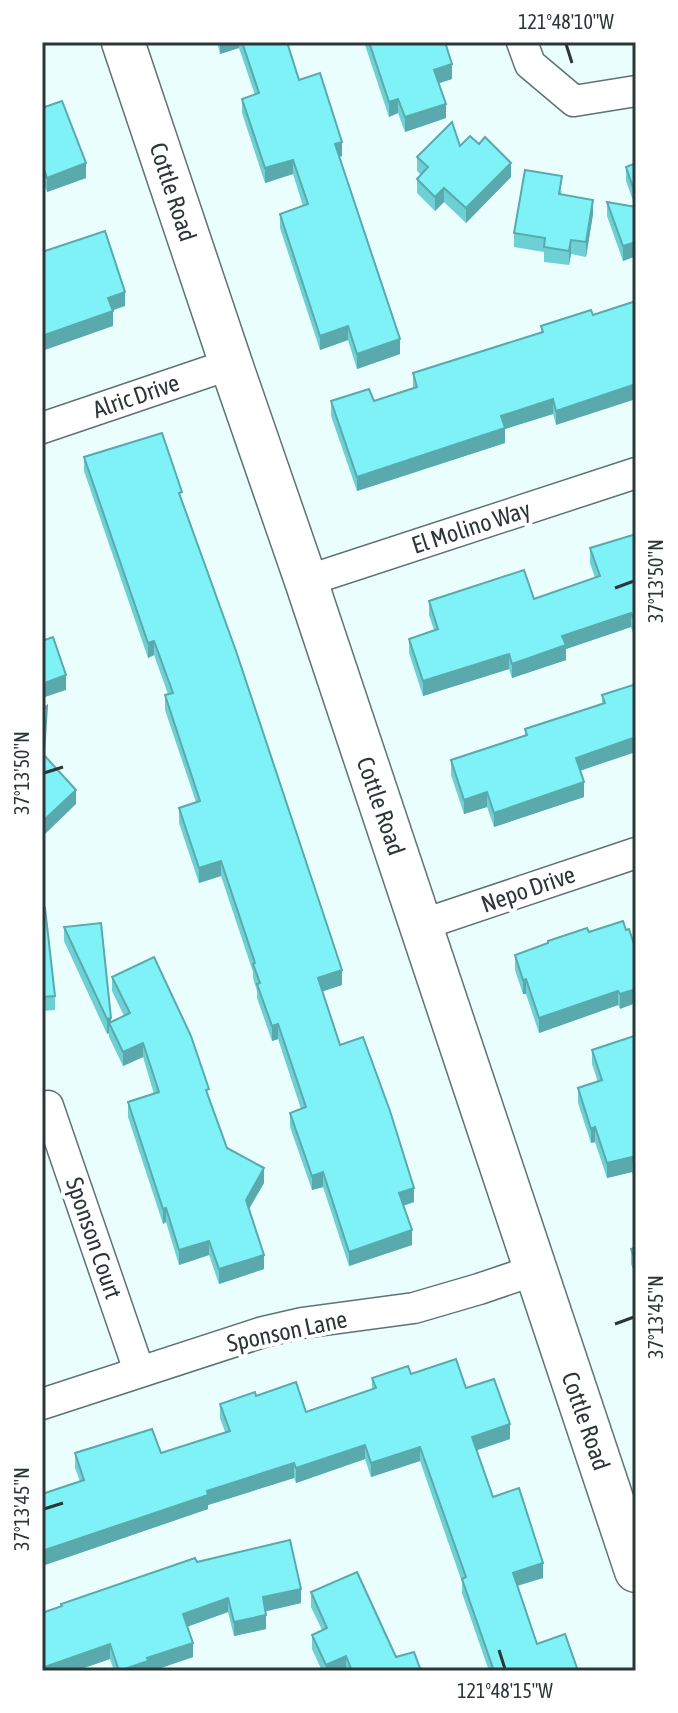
<svg xmlns="http://www.w3.org/2000/svg" width="678" height="1713" font-family="'Asap Condensed',sans-serif">
<style>
.lines{fill:none;stroke-linecap:round;stroke-linejoin:round}
.street-casing{stroke:#5e7374;stroke-width:33}
.secondary-casing{stroke:#5e7374;stroke-width:45}
.street{stroke:#fff;stroke-width:30}
.secondary{stroke:#fff;stroke-width:42}
.wall{fill:#6dd0d4}
.shaded-wall{fill:#59a9ad}
.building{fill:#7ff2f7;stroke:#59a9ad;stroke-width:2}
.ticks{fill:none;stroke:#2c3636;stroke-width:3}
.labels{text-anchor:middle;dominant-baseline:central;stroke-width:8;stroke-linejoin:round;paint-order:stroke}
.street-label{font-size:24px;fill:#2c3636;stroke:#fff}
.neatline{fill:none;stroke:#2c3636;stroke-width:3}
.ticks-label{font-size:20px;text-anchor:middle;fill:#2c3636}
</style>
<rect width="100%" height="100%" fill="#eafefe"/>
<g class="lines">
<defs>
<g id="street">
<path d="M522,42L530,64L574,101L636,91"/>
<path d="M42,428L231,364"/>
<path d="M306,581L636,473"/>
<path d="M421,925L636,853"/>
<path d="M48,1106L139,1371"/>
<path d="M42,1404L263,1332L302,1323L414,1308L479,1289L535,1270"/>
</g>
<path id="secondary" d="M123,42L231,364L306,581L636,1571"/>
</defs>
<use href="#street" class="street-casing"/>
<use href="#secondary" class="secondary-casing"/>
<use href="#street" class="street"/>
<use href="#secondary" class="secondary"/>
</g>
<g class="wall">
<path d="M217,42H287L299,80L342,156L339,157L400,354L357,369L348,340L320,350L280,228V214L303,206L293,174L265,183L242,113V99L255,95L239,48L220,54Z"/>
<path d="M364,42H445L452,79L438,83L446,118L405,132L398,113L389,117Z"/>
<path d="M45,107L86,178L47,192L45,187L42,188Z"/>
<path d="M460,146L511,177L466,223L444,202L435,211L417,193V179L421,175L417,171V157Z"/>
<path d="M636,163V256L623,261L607,216V202L635,206L626,181V167Z"/>
<path d="M562,190L561,194L593,214L586,257L571,254L569,265L544,262V252L514,247V233Z"/>
<path d="M591,310L556,425L553,414L505,429V443L357,491L331,416V401H374L413,388V373L541,332V326Z"/>
<path d="M84,457L182,501L342,985L322,991L340,1045L414,1202L403,1206L412,1245L349,1266L323,1187L312,1190L290,1127V1113L301,1109L278,1039L272,1041L257,998V991L253,978V972L221,876L199,883L179,823V808L196,802L165,710V695L168,694L154,655L148,658L84,471Z"/>
<path d="M636,534L635,639L631,627L566,649V660L512,678L509,669L423,696L409,653V639L434,630L429,615V601L534,599L595,578L590,563V548Z"/>
<path d="M636,684L607,761L580,771L584,797L494,827L487,807L464,814L451,775V760L525,735V729L602,704V695Z"/>
<path d="M42,908L55,996V1010L42,1011Z"/>
<path d="M623,921L620,1009L618,1005L539,1033L526,994H523L515,970V955Z"/>
<path d="M64,927L111,1022L124,1016L112,991V977L209,1099L227,1148L264,1183L249,1209L264,1269L219,1284L209,1255L179,1265L166,1222L163,1224L128,1117V1102L154,1094L143,1057L123,1066L109,1037V1033L107,1034L64,941Z"/>
<path d="M636,1043V1184L632,1172L607,1178L595,1142L591,1143L578,1103V1088L598,1082L592,1064V1050Z"/>
<path d="M636,1247V1277L631,1264V1249Z"/>
<path d="M411,1374L466,1388L510,1439L476,1450L493,1497L543,1578L517,1586L537,1644L578,1671H489L462,1593V1582L420,1461L371,1477L365,1459L296,1483L294,1478L208,1505V1509L42,1566V1494L80,1481L75,1468V1453H161L225,1432L220,1418V1404L256,1396L306,1412L372,1389V1378Z"/>
<path d="M197,1562L301,1603L266,1611V1629L234,1636L228,1612L187,1627L193,1657L152,1671H114L110,1659L75,1671H42Z"/>
<path d="M311,1592L396,1657L421,1671H322L312,1649V1635L322,1630L311,1607Z"/>
</g>
<g class="shaded-wall">
<path d="M220,42H239V48L220,54Z"/>
<path d="M452,64V79L434,85V70Z"/>
<path d="M398,99V113L389,117V102Z"/>
<path d="M446,104V118L405,132V117Z"/>
<path d="M342,142V156L335,159V144Z"/>
<path d="M293,160V174L265,183V168Z"/>
<path d="M86,163V178L47,192V178Z"/>
<path d="M511,163V177L466,223V208Z"/>
<path d="M45,172V187L42,188V173Z"/>
<path d="M444,188V202L435,211V197Z"/>
<path d="M593,200V214L586,257V242Z"/>
<path d="M571,240V254L569,265V251Z"/>
<path d="M636,242V256L623,261V246Z"/>
<path d="M125,292V306L108,312V298Z"/>
<path d="M113,311V326L42,351V336Z"/>
<path d="M348,326V340L320,350V336Z"/>
<path d="M400,339V354L357,369V354Z"/>
<path d="M636,384V399L556,425V411Z"/>
<path d="M553,399V414L505,429V443L357,491V477L501,416Z"/>
<path d="M631,613V627L566,649V660L512,678V664L562,636Z"/>
<path d="M154,641V655L148,658V643Z"/>
<path d="M509,654V669L423,696V681Z"/>
<path d="M66,675V690L42,698V684Z"/>
<path d="M636,737V752L576,772V758Z"/>
<path d="M584,782V797L494,827V813Z"/>
<path d="M76,790V804L42,837V822Z"/>
<path d="M487,792V807L464,814V800Z"/>
<path d="M221,861V876L199,883V868Z"/>
<path d="M342,970V985L318,993V978Z"/>
<path d="M526,979V994H523V980Z"/>
<path d="M636,989V1003L620,1009V994Z"/>
<path d="M618,991V1005L539,1033V1018Z"/>
<path d="M111,1018V1027L109,1023V1033L107,1034V1019Z"/>
<path d="M278,1024V1039L272,1041V1026Z"/>
<path d="M143,1043V1057L123,1066V1052Z"/>
<path d="M595,1127V1142L591,1143V1129Z"/>
<path d="M632,1157V1172L607,1178V1163Z"/>
<path d="M264,1168V1183L246,1214V1200Z"/>
<path d="M323,1172V1187L312,1190V1176Z"/>
<path d="M414,1188V1202L399,1207V1193Z"/>
<path d="M166,1208V1222L163,1224V1209Z"/>
<path d="M412,1230V1245L349,1266V1252Z"/>
<path d="M209,1241V1255L179,1265V1250Z"/>
<path d="M264,1255V1269L219,1284V1269Z"/>
<path d="M510,1424V1439L472,1452V1437Z"/>
<path d="M365,1445V1459L296,1483V1468Z"/>
<path d="M420,1447V1461L371,1477V1463Z"/>
<path d="M294,1463V1478L208,1505V1509L42,1566V1551L207,1491Z"/>
<path d="M543,1563V1578L513,1587V1573Z"/>
<path d="M301,1589V1603L263,1612V1597Z"/>
<path d="M228,1598V1612L183,1628V1614Z"/>
<path d="M266,1615V1629L234,1636V1622Z"/>
<path d="M193,1643V1657L152,1671H119L147,1658Z"/>
<path d="M110,1644V1659L75,1671H42V1668Z"/>
<path d="M346,1656V1670L326,1671V1665Z"/>
</g>
<g class="building">
<path d="M242,42H287L299,80L320,73L342,142L335,144L400,339L357,354L348,326L320,336L280,214L308,204L293,160L265,168L242,99L259,93Z"/>
<path d="M369,42H445L452,64L434,70L446,104L405,117L398,99L389,102Z"/>
<path d="M42,98L45,107L62,101L86,163L47,178L45,172L42,173Z"/>
<path d="M452,122L460,146L470,136L479,144L485,137L511,163L466,208L444,188L435,197L417,179L428,167L417,157Z"/>
<path d="M636,163V196L626,167Z"/>
<path d="M525,170L562,176L559,194L593,200L586,242L571,240L569,251L544,247L545,238L514,233Z"/>
<path d="M607,202L636,207V242L623,246Z"/>
<path d="M105,231L125,292L108,298L113,311L42,336V252Z"/>
<path d="M636,301V384L556,411L553,399L501,416L505,428L357,477L331,401L369,389L374,401L417,387L413,373L543,332L541,326L591,310L593,315Z"/>
<path d="M162,433L182,492L179,493L236,651L342,970L318,978L340,1045L363,1037L390,1111L414,1188L399,1193L412,1230L349,1252L323,1172L312,1176L290,1113L306,1107L278,1024L272,1026L257,984L260,983L253,964L255,963L221,861L199,868L179,808L200,801L165,695L173,693L154,641L148,643L84,457Z"/>
<path d="M636,534V624L631,613L562,636L566,645L512,664L509,654L423,681L409,639L438,629L429,601L524,570L534,599L600,576L590,548Z"/>
<path d="M53,637L66,675L42,684V640V641Z"/>
<path d="M636,684V737L576,758L584,782L494,813L487,792L464,800L451,760L527,735L525,729L605,703L602,695Z"/>
<path d="M47,706L44,755L76,790L42,822V711Z"/>
<path d="M42,908H45L55,996L42,997Z"/>
<path d="M623,921L626,930L629,929L634,944L636,943V989L620,994L618,991L539,1018L526,979L523,980L515,955L548,943V941L587,928L589,932Z"/>
<path d="M101,923L111,1018L107,1019L64,927Z"/>
<path d="M154,957L191,1036L209,1089L206,1090L227,1148L264,1168L246,1200L264,1255L219,1269L209,1241L179,1250L166,1208L163,1209L128,1102L159,1092L143,1043L123,1052L109,1023L130,1013L112,977Z"/>
<path d="M634,1036L636,1043V1170L632,1157L607,1163L595,1127L591,1129L578,1088L602,1080L592,1050Z"/>
<path d="M636,1247V1263L631,1249Z"/>
<path d="M456,1359L466,1388L494,1379L510,1424L472,1437L493,1497L519,1488L543,1563L513,1573L537,1644L565,1634L578,1671H494L462,1579L466,1577L420,1447L371,1463L365,1445L296,1468L294,1463L207,1491L208,1495L42,1551V1494L84,1480L75,1453L152,1429L161,1453L230,1431L220,1404L255,1392L256,1396L296,1382L306,1412L376,1388L372,1378L408,1366L411,1374Z"/>
<path d="M290,1540L301,1589L263,1597L266,1615L234,1622L228,1598L183,1614L193,1643L147,1658L148,1661L119,1671L110,1644L42,1668V1613L62,1606L61,1604L195,1558L197,1562Z"/>
<path d="M357,1572L396,1657L414,1652L421,1671H352L346,1656L326,1665L312,1635L327,1628L311,1592Z"/>
</g>
<path class="ticks" d="M566,44L572,63M615,588L634,581M44,773L63,767M615,1324L634,1317M44,1509L63,1503M499,1650L505,1669"/>
<g class="labels">
<g class="street-label">
<text transform="translate(173 192) rotate(72)">Cottle Road</text>
<text transform="translate(136 396) rotate(-19)">Alric Drive</text>
<text transform="translate(471 527) rotate(-18)">El Molino Way</text>
<text transform="translate(381 806) rotate(71)">Cottle Road</text>
<text transform="translate(528 889) rotate(-19)">Nepo Drive</text>
<text transform="translate(94 1238) rotate(71)">Sponson Court</text>
<text transform="translate(287 1331) rotate(-12)">Sponson Lane</text>
<text transform="translate(586 1421) rotate(71)">Cottle Road</text>
</g>
</g>
<rect width="678" height="1713" fill="none" stroke="#ffffff" stroke-width="88"/>
<rect x="44" y="44" width="590" height="1625" class="neatline"/>
<g class="ticks-label">
<text x="566" y="29">121°48'10"W</text>
<text transform="translate(656 581) rotate(-90)" y="7">37°13'50"N</text>
<text transform="translate(22 773) rotate(-90)" y="7">37°13'50"N</text>
<text transform="translate(656 1317) rotate(-90)" y="7">37°13'45"N</text>
<text transform="translate(22 1509) rotate(-90)" y="7">37°13'45"N</text>
<text x="505" y="1698">121°48'15"W</text>
</g>
</svg>
